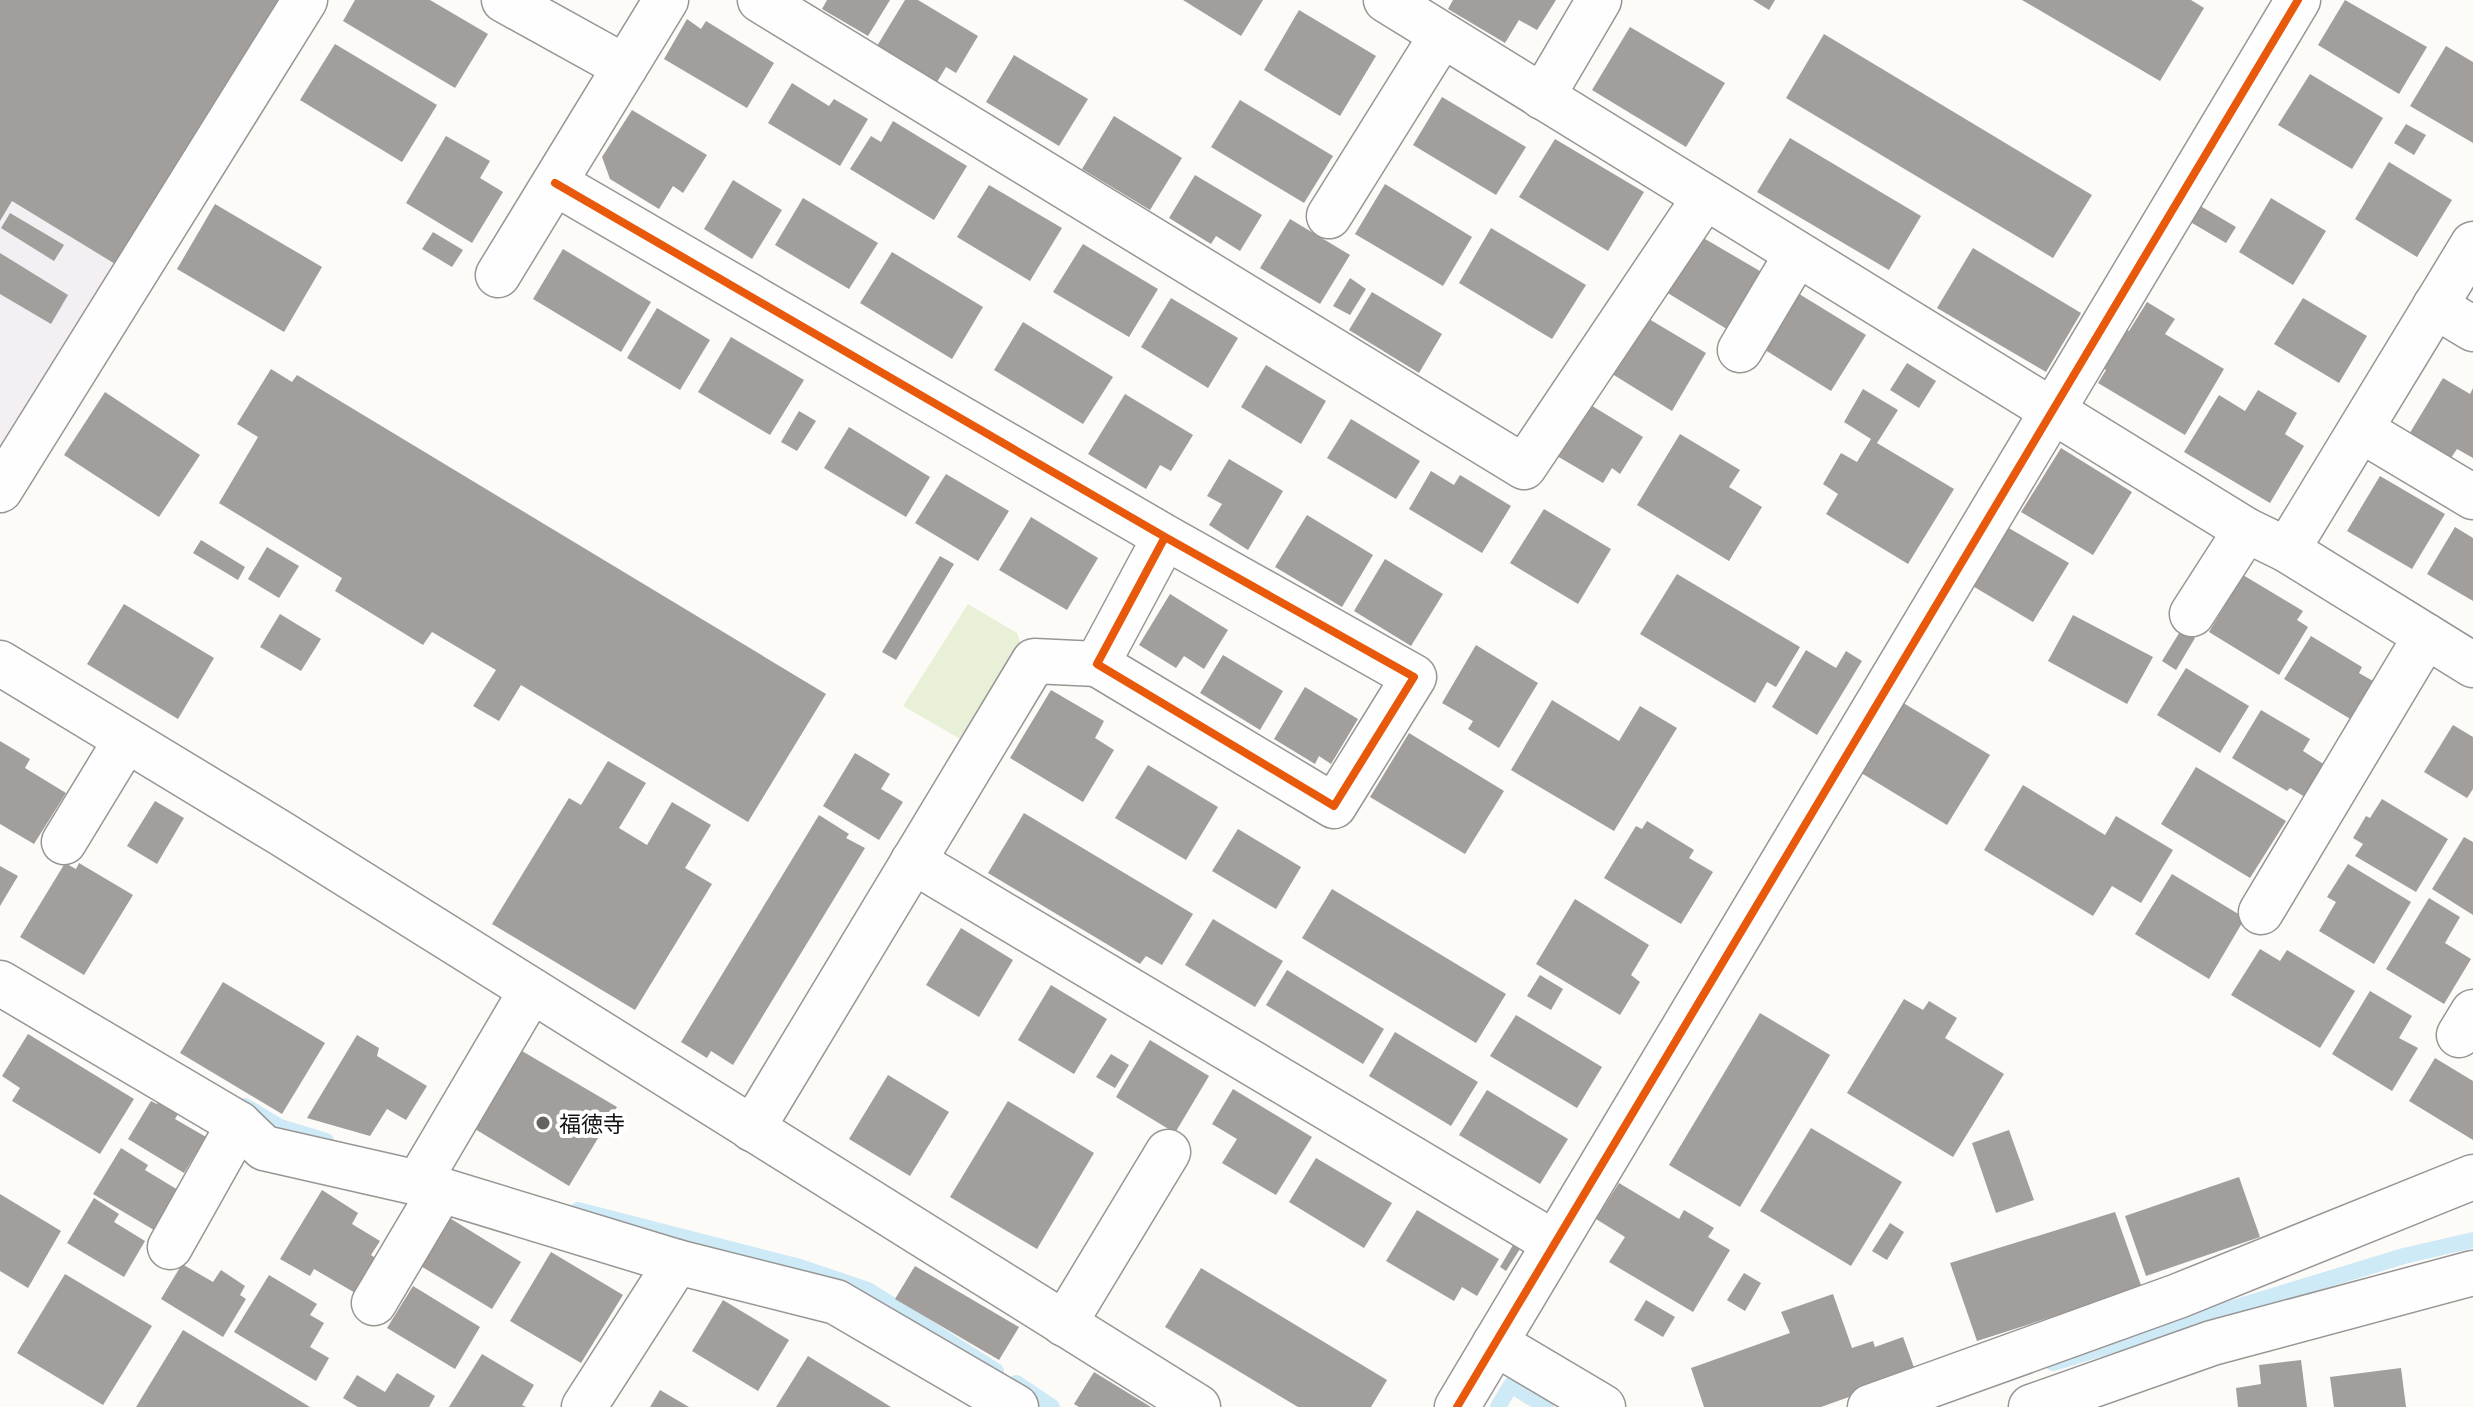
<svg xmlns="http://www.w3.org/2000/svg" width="2473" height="1407" font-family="'Noto Serif','Noto Sans JP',serif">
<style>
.industrial{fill:#f4eff2}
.green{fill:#e8f1d8}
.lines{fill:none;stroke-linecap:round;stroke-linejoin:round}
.stream{stroke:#ceeaf6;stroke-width:16}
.building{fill:#a19e9c}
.street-casing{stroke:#979695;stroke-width:47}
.street{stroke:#fffefe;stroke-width:44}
.cycleway-casing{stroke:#fff;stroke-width:13}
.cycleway{stroke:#e8590c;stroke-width:8}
.poi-dot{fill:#646362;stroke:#fff;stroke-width:3}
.labels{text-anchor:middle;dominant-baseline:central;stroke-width:8;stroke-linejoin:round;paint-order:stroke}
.poi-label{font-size:22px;fill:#111;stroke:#fff;text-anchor:start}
</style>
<rect width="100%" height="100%" fill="#fdfbf7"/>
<path class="industrial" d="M0,0H278L0,463Z"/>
<path class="green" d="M968,604L1017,633L1023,651L967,743L903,706Z"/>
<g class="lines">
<g class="stream">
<path d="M245,1106L280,1127L326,1141"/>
<path d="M578,1210L800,1267L868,1290L996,1371"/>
<path d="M2053,1363L2404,1256L2473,1240"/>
<path d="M1016,1383L1052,1407"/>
<path d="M1498,1407L1511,1385L1546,1407"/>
</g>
</g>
<g class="building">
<path d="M0,0H288L125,270L12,201L0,221Z"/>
<path d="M355,0H430L488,34L455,88L343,21Z"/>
<path d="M827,0H890L868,36L822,9Z"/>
<path d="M905,0H918L978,36L956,73L946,67L937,82L877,46Z"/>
<path d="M1183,0H1263L1241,36Z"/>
<path d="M1453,0H1556L1537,30L1519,20L1505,43L1448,9Z"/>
<path d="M1753,0H1775L1769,10Z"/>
<path d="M2022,0H2191L2204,8L2160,81Z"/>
<path d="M2345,0L2427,47L2399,94L2318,45Z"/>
<path d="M1299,10L1376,56L1340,116L1264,70Z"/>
<path d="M687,19L701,29L706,21L774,63L747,108L664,59Z"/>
<path d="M1630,27L1725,83L1686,147L1592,90Z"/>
<path d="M1824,34L2092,195L2053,258L1786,98Z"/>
<path d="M335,44L437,105L402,162L300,100Z"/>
<path d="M2446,46L2473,62V143L2410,106Z"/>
<path d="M1014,55L1088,99L1059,146L986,102Z"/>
<path d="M2310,74L2383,118L2352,169L2278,125Z"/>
<path d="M792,83L829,106L834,99L868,119L840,166L768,123Z"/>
<path d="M1442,97L1526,147L1496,195L1413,145Z"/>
<path d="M1240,100L1333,156L1304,203L1211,147Z"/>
<path d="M632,110L707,155L683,193L673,186L659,209L610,179L602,157Z"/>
<path d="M1114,116L1182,158L1150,210L1082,169Z"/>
<path d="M893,121L967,166L934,220L850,169L871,136L881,142Z"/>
<path d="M2406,124L2426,135L2414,155L2394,143Z"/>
<path d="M446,136L490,161L480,178L503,192L472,243L406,203Z"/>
<path d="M1790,138L1921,216L1889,270L1757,192Z"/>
<path d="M1555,139L1644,192L1608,251L1519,197Z"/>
<path d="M2389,162L2452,200L2417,257L2355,219Z"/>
<path d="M1195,175L1262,215L1240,251L1216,236L1211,244L1169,218Z"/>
<path d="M733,180L782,210L752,259L704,229Z"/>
<path d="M1385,184L1472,237L1443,286L1355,234Z"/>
<path d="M989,185L1062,228L1030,281L957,237Z"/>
<path d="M803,198L878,243L849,289L775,245Z"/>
<path d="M2271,198L2326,231L2293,285L2239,252Z"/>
<path d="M215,204L322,267L284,332L177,269Z"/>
<path d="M2197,204L2236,227L2226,243L2187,220Z"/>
<path d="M10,213L64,245L54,261L1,228Z"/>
<path d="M1290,219L1350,255L1320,304L1260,268Z"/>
<path d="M1491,228L1586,285L1552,339L1459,283Z"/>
<path d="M433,232L463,250L452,267L422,249Z"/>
<path d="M1700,236L1765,274L1730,331L1666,292Z"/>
<path d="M1083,244L1158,289L1129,337L1053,292Z"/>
<path d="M1973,248L2081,313L2046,372L1937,308Z"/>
<path d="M563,249L651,302L621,352L533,299Z"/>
<path d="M892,252L983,307L952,359L860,303Z"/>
<path d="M0,253L68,295L51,324L0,294Z"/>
<path d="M1350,278L1366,289L1350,315L1333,306Z"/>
<path d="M1372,292L1442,334L1419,373L1349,330Z"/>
<path d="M1796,292L1866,335L1831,391L1762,348Z"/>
<path d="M1171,298L1238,338L1208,388L1141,347Z"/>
<path d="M2303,298L2367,336L2339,383L2274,344Z"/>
<path d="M2147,302L2175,319L2165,334L2224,369L2185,435L2098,383L2106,370L2098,365L2121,326L2129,331Z"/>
<path d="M657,308L710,340L680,390L627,358Z"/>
<path d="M1644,316L1706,353L1672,411L1609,372Z"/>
<path d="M1023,322L1113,377L1083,424L994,370Z"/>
<path d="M731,337L804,380L770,435L698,392Z"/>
<path d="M1907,363L1936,381L1919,408L1890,390Z"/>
<path d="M1266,365L1326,401L1301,444L1241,407Z"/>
<path d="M271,369L292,382L297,375L826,694L748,822L521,685L499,721L473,706L496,670L432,632L423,645L335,591L342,578L219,503L258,437L237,424Z"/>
<path d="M2443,378L2470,394L2473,388V458L2457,449L2449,461L2408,436Z"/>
<path d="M1863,389L1898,410L1877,443L1954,489L1908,564L1826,514L1838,494L1823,484L1841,453L1857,462L1871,439L1844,422Z"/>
<path d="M2258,390L2297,413L2285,434L2304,446L2270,503L2184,452L2219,395L2245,411Z"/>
<path d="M105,392L200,455L159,517L64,455Z"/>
<path d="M1125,394L1193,435L1171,471L1160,465L1146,489L1088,454Z"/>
<path d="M1589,404L1643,437L1620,474L1612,468L1603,483L1557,456Z"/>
<path d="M799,411L816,421L797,451L781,442Z"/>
<path d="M1351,419L1420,461L1396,499L1327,458Z"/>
<path d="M849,427L930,477L906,517L824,468Z"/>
<path d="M1680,434L1740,470L1729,487L1762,507L1729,561L1637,505Z"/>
<path d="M2061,448L2132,492L2093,555L2021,512Z"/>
<path d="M1229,459L1283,491L1248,550L1209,525L1222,504L1207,496Z"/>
<path d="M1431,471L1454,485L1460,475L1511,506L1482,553L1409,509Z"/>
<path d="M946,474L1009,511L978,561L915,523Z"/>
<path d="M2380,476L2445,514L2412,569L2347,531Z"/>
<path d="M1544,509L1611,549L1578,604L1510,563Z"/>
<path d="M1307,515L1373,555L1342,607L1275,567Z"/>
<path d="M1031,517L1098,558L1067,610L999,570Z"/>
<path d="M2002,524L2069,563L2033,622L1966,582Z"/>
<path d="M2455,527L2473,538V601L2427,574Z"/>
<path d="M201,540L245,567L238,580L193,553Z"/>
<path d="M267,547L299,566L279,598L248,579Z"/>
<path d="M940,556L954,564L896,660L882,652Z"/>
<path d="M1385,559L1443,594L1411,646L1354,611Z"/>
<path d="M1677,574L1800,647L1776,687L1767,682L1755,703L1640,634Z"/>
<path d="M2243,575L2303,611L2297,620L2308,627L2279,675L2209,632Z"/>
<path d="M1170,594L1228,630L1204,669L1184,656L1176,668L1139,645Z"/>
<path d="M124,604L214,658L178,719L87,664Z"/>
<path d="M280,614L321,639L301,671L260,647Z"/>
<path d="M2073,615L2153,657L2127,704L2048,661Z"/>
<path d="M2181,630L2195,638L2176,670L2162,661Z"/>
<path d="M2311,636L2362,667L2359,673L2380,685L2357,723L2284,679Z"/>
<path d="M1476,645L1538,683L1499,748L1468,729L1473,721L1442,703Z"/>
<path d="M1806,650L1836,668L1846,651L1862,661L1817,735L1772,707Z"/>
<path d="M1223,655L1283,691L1260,730L1200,693Z"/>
<path d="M2186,668L2249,706L2220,753L2157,715Z"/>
<path d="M1305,687L1358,719L1331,764L1319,756L1315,764L1274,739Z"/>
<path d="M1051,690L1104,721L1095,738L1114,750L1083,802L1010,758Z"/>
<path d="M1895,698L1990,755L1947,825L1853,768Z"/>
<path d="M1552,700L1619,741L1640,706L1677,728L1614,831L1511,770Z"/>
<path d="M2261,710L2310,739L2303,751L2325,765L2305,797L2290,788L2287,791L2232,758Z"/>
<path d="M2453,725L2473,737V789L2467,798L2424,772Z"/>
<path d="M1409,733L1504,791L1465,854L1370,797Z"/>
<path d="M0,741L30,759L25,768L66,793L34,844L0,824Z"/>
<path d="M855,753L890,774L881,789L903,802L879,840L823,806Z"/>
<path d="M608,761L646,783L619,828L647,845L672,802L711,825L685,868L712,884L635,1010L492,924L569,798L581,805Z"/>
<path d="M1148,765L1218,807L1186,860L1115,818Z"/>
<path d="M2196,767L2286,821L2250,878L2161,824Z"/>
<path d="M2023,785L2105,835L2116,816L2173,850L2141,903L2112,886L2093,916L1984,850Z"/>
<path d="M2382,799L2448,839L2416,892L2355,856L2363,844L2353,838L2366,816L2370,818Z"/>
<path d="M155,801L184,818L157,864L127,846Z"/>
<path d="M1024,813L1193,914L1162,965L1146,956L1140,964L988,873Z"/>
<path d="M819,815L849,834L846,838L865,848L733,1065L711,1051L707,1058L681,1042Z"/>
<path d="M1647,821L1694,850L1689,858L1713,872L1681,924L1604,878L1636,826L1642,829Z"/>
<path d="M1238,829L1301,867L1276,909L1212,871Z"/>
<path d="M2464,837L2473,842V915L2432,889Z"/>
<path d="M65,863L76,869L79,863L133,895L84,975L20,937Z"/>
<path d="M2348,864L2411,902L2374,964L2319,931L2336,902L2327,897Z"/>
<path d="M0,866L18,876L0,906Z"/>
<path d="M2172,874L2245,918L2209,979L2135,934Z"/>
<path d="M1332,889L1506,994L1476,1043L1302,938Z"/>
<path d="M2429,898L2460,917L2445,943L2471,959L2444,1004L2386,969Z"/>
<path d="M1575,899L1649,945L1631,975L1640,982L1620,1015L1536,964Z"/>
<path d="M1213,919L1283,961L1255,1007L1185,965Z"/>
<path d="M961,928L1013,960L979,1017L926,985Z"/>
<path d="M2260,949L2280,961L2287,950L2355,991L2320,1048L2231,995Z"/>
<path d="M1287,970L1384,1029L1363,1064L1266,1005Z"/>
<path d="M1540,975L1563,989L1551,1010L1527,996Z"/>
<path d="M223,982L325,1043L282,1114L180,1053Z"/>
<path d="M1051,985L1107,1019L1074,1074L1018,1040Z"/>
<path d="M2370,991L2412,1016L2399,1038L2418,1048L2392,1091L2332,1054Z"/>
<path d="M1904,999L1923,1010L1929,1001L1957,1018L1945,1038L2004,1074L1953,1157L1847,1093Z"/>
<path d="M1760,1013L1830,1055L1740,1207L1669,1165Z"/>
<path d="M1516,1015L1602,1067L1577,1108L1490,1056Z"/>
<path d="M1395,1032L1478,1082L1451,1126L1369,1076Z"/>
<path d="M28,1034L134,1099L100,1154L12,1101L20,1088L2,1076Z"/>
<path d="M357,1035L379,1048L377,1056L427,1086L406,1120L387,1109L370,1136L307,1118Z"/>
<path d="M1150,1040L1209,1076L1175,1133L1116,1097Z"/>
<path d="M522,1051L617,1107L569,1186L475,1129Z"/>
<path d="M1111,1054L1129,1065L1115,1088L1096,1077Z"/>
<path d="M2435,1058L2473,1081V1140L2409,1101Z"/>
<path d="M888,1075L949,1112L910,1176L849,1139Z"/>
<path d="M1233,1089L1312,1137L1276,1195L1222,1163L1237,1139L1212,1124Z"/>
<path d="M1487,1090L1568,1139L1540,1184L1459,1135Z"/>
<path d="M162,1097L181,1109L175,1119L206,1137L184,1173L128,1139L151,1101L157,1104Z"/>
<path d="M1008,1101L1094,1153L1037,1249L950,1197Z"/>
<path d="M1811,1128L1902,1182L1851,1266L1760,1211Z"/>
<path d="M2009,1130L2034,1200L1996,1213L1972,1143Z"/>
<path d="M121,1148L148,1165L145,1170L178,1190L154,1230L93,1194Z"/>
<path d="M1316,1158L1392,1203L1364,1248L1289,1202Z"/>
<path d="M2239,1177L2260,1237L2146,1276L2125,1216Z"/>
<path d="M1619,1183L1679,1219L1684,1210L1714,1228L1708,1237L1730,1250L1693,1312L1609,1262L1625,1237L1596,1219Z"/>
<path d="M322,1190L358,1213L352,1224L380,1241L371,1255L378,1260L357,1294L314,1269L310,1276L280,1259Z"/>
<path d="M0,1194L61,1231L28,1288L0,1271Z"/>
<path d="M94,1198L119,1214L114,1222L145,1241L124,1277L67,1243Z"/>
<path d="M1417,1210L1499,1259L1477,1296L1462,1287L1454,1301L1386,1261Z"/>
<path d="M2115,1212L2142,1288L1977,1341L1950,1263Z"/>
<path d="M448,1217L521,1262L492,1309L419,1265Z"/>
<path d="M1890,1223L1904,1232L1887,1260L1872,1251Z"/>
<path d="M1513,1245L1520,1249L1506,1271L1500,1267Z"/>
<path d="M551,1252L623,1295L581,1363L510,1321Z"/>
<path d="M182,1264L213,1282L221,1270L245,1286L240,1295L246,1299L223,1337L161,1299Z"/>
<path d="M915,1266L1019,1327L999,1360L895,1299Z"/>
<path d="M1201,1268L1387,1380L1371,1407H1298L1165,1327Z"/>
<path d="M1744,1273L1761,1283L1745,1311L1727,1300Z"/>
<path d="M65,1274L152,1326L103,1405L17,1353Z"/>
<path d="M269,1275L317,1304L310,1315L324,1323L310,1347L329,1358L316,1381L234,1332Z"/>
<path d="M413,1286L480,1327L455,1369L387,1328Z"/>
<path d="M1833,1294L1852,1348L1873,1341L1875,1347L1903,1337L1916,1373L1821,1407H1704L1691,1368L1790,1333L1781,1312Z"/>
<path d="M723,1300L789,1340L758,1391L692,1351Z"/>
<path d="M1646,1300L1675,1317L1663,1337L1634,1320Z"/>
<path d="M183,1330L310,1407H136Z"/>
<path d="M482,1354L534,1385L522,1405L526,1407H449Z"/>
<path d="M808,1356L891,1407H776Z"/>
<path d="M2301,1360L2307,1407H2238L2236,1388L2261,1384L2259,1365Z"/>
<path d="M2401,1368L2406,1407H2334L2330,1377Z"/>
<path d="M1094,1372L1151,1407H1079L1074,1404Z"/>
<path d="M397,1373L435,1396L429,1407H358L343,1398L357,1375L385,1392Z"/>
<path d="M660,1390L689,1407H650Z"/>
</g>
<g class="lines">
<defs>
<g id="street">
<path d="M504,0L625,67"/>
<path d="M760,0L1524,467L1705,197"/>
<path d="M1386,0L2246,530L2287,550L2473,665"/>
<path d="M1542,97L1599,0"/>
<path d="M555,183L1165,537L1414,677L1334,806L1097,664L1165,537"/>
<path d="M1329,216L1442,35"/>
<path d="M498,275L666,0"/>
<path d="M2435,306L2473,329"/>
<path d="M1740,350L1797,254"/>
<path d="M2361,430L2473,497"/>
<path d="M0,490L305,0"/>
<path d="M2287,550L2473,244"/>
<path d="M2192,614L2246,530"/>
<path d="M0,663L282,834L1198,1407"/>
<path d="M64,842L126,740"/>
<path d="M913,861L1554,1243"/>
<path d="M2261,912L2426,636"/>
<path d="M0,983L239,1124L264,1148L418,1183L677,1262L836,1302L1016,1407"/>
<path d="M2459,1035L2473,1012"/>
<path d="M752,1129L1034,661L1097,664"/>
<path d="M418,1183L531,991"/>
<path d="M170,1247L239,1124"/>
<path d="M374,1303L441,1190"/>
<path d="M1064,1324L1168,1152"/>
<path d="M1495,1343L1603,1407"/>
<path d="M584,1407L677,1262"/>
<path d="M1457,1407L2298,0"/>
<path d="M1870,1407L2178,1296L2473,1177"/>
<path d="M2031,1407L2212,1343L2473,1273"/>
</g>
</defs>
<use href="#street" class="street-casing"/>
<use href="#street" class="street"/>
<defs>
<g id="cycleway">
<path d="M555,183L1165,537L1414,677L1334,806L1097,664L1165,537"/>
<path d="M1457,1407L2298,0"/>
</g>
</defs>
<use href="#cycleway" class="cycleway-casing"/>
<use href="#cycleway" class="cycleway"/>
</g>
<circle class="poi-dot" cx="543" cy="1123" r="8"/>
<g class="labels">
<g class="poi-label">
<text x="559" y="1123">福徳寺</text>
</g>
</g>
</svg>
